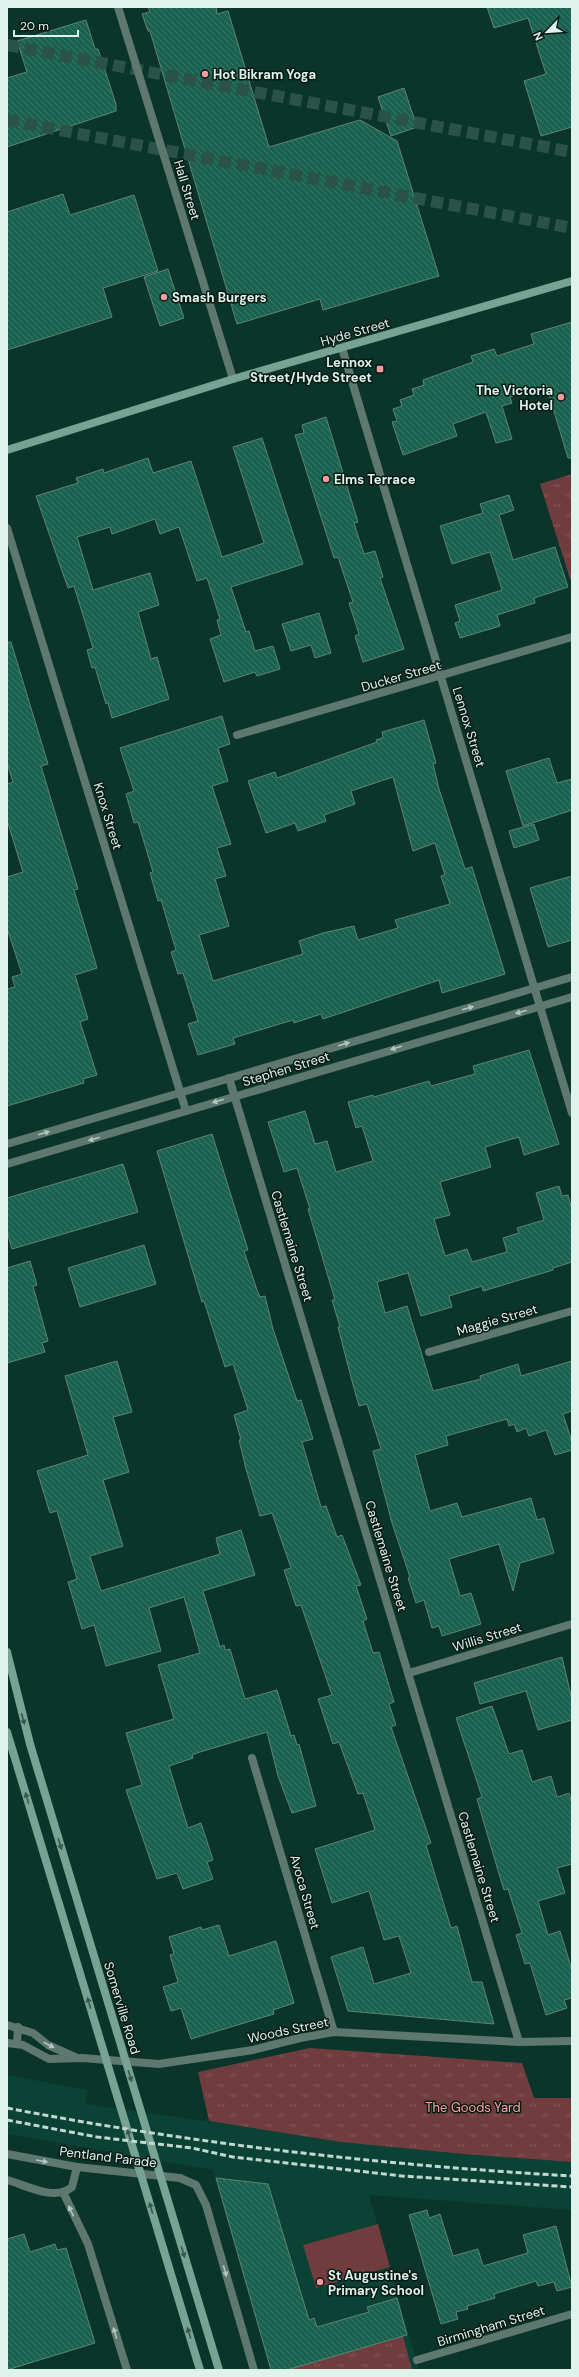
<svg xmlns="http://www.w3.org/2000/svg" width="579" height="2377" font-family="'DM Sans',sans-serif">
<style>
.built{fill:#0a4235}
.grass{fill:#703c3d}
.park{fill:url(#park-tufts)}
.building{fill:url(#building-back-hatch);stroke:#5c8477}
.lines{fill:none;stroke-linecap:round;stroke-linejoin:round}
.highway-tunnel{stroke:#2b5247;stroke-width:12;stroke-dasharray:12 6;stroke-linecap:butt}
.street{stroke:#5e786f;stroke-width:8}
.secondary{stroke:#78a294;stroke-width:8}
.rail{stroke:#c1d9d2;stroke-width:3;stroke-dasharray:6 3;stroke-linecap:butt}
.oneway{fill:#b1c8c0}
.oneway2{fill:#3a574e}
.poi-dot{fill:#f59b9c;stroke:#081914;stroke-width:1.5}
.labels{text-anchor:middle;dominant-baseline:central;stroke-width:3;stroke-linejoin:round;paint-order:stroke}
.poi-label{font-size:13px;font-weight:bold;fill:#def3ec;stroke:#081914;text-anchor:start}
.street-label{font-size:13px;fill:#def3ec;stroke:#081914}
.park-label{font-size:13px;fill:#fda5a6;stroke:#081914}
</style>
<defs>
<pattern id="park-tufts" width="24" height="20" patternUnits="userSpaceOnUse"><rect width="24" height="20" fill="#703c3d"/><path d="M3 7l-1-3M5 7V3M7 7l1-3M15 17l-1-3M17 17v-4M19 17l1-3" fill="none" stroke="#845959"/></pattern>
<pattern id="building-back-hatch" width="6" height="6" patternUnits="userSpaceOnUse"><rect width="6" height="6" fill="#1b614f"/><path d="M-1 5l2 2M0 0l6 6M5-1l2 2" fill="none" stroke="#3c7868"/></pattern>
</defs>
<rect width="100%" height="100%" fill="#0b352a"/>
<path class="built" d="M7,2075L88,2090L85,2104L268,2130L341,2142L463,2154L572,2162V2210L369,2195L419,2370H272L213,2170L7,2134Z"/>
<path class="grass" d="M378,2224L390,2267L316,2288L303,2245Z"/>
<g class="park">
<path d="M572,474V585L540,484Z"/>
<path d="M310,2048L522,2063L534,2098H572V2162L463,2154L341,2142L209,2121L198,2072Z"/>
<path d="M403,2336L412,2370H287Z"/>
</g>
<g class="building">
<path d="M148,7H216L217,14L228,11L269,147L360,120L397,141L439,276L323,310L320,299L237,324L150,31H148L142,14L150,12Z"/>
<path d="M487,7H572V127L541,136L524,81L546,74L528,18L494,28Z"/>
<path d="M86,20L95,49H98L116,104V111L7,147V78L27,72L17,41Z"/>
<path d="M404,88L417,127L391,136L378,97Z"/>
<path d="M63,194L70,215L134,195L158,271L103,288L112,317L7,350V212Z"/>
<path d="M168,269L184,318L160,326L144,277Z"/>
<path d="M572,322V458H568L546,385L510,397L512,403L502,406L512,439L496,443L486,412L453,424L457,436L403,455L392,422L397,421L393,409L402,406L400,400L414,395L412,389L424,385L423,380L473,362L471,356L494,349L497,356L534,344L531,334Z"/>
<path d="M326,417L358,522L354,523L364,554L375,551L383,577L380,578L404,649L363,662L355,636L359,634L349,603L353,602L338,557L334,558L295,435L304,433L302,425Z"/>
<path d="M262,438L303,564L231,587L246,632L249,631L255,651L273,646L280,669L257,676L255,672L224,682L210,639L221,635L217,620L220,619L207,578L197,581L179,527L160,534L155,519L112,534L110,527L77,537L93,590L150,573L159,605L138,612L151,659L157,657L169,699L112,718L108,703L106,704L95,667L92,668L87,650L93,648L74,586L68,588L36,496L78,483L76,478L103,469L104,473L148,458L153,473L191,461L222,557L264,543L233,447Z"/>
<path d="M509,495L514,510L499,515L513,560L555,547L568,587L534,598L535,603L497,615L500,626L460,638L455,623L460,621L455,605L502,590L490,552L452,564L440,526L483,513L480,504Z"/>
<path d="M319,613L331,653L315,658L311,645L291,651L282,624Z"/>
<path d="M7,642H11L48,764L41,766L78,889L74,890L97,968L75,975L88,1019L80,1022L97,1075L83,1079L84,1083L7,1106V989L15,987L12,977L22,974L7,928V877L23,872L7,820V784L13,782L7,763Z"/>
<path d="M222,716L230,744L218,748L228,781L212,786L231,844L217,848L226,876L215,879L229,926L199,935L213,981L303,954L299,941L323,933L354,926L358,940L398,928L395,920L450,904L441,876L445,875L435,843L413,851L393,777L351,791L355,804L324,815L326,821L298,831L295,823L266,833L248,781L275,772L277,778L310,766L377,742L376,740L383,738L382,732L424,720L436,763L433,764L439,789L465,869L472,867L505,974L442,993L439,980L323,1019L321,1014L294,1023L293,1020L233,1038L235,1044L198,1055L188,1024L198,1021L183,973L178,974L171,952L176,950L161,900L158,901L150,873L153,872L138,822L134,823L126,794L134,791L120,748Z"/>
<path d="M549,758L557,783L572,779V810L523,826L506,771Z"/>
<path d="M534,824L539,840L514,848L509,831Z"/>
<path d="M572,876V940L548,947L530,888Z"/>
<path d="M529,1050L559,1144L524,1155L519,1137L485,1147L491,1167L440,1182L450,1215L434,1219L445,1256L467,1249L472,1262L507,1252L503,1238L519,1233L517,1228L544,1220L536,1193L559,1186L562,1196L568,1195L572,1209V1262L553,1268V1270L483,1291L482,1286L449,1296L452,1307L421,1316L408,1273L377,1282L385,1313L407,1306L433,1391L481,1379L480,1376L518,1364L521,1376L572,1361V1411L563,1414L572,1442V1450L555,1455L546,1430L529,1436L526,1428L517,1432L514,1424L509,1426L507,1419L446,1436L448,1445L415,1455L430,1511L457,1503L462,1517L531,1498L537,1520L544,1518L554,1553L520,1563L513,1591L499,1544L449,1559L460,1596L471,1593L481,1624L442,1636L439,1626L432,1628L424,1600L416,1603L408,1578L410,1577L392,1523L373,1451L381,1449L367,1404L359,1406L352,1381L338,1327H340L332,1300H335L308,1209H310L297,1168L284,1172L268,1122L305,1111L315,1144L327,1141L336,1172L373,1161L362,1126L356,1128L348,1102L373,1095L374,1097L429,1081L431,1086L475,1074L473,1066Z"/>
<path d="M212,1134L248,1250L244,1251L257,1290L260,1297L265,1296L273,1329L297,1401L301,1400L313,1439L302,1442L321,1507L326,1506L337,1537L342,1535L361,1585L356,1586L367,1619L363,1621L373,1653L379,1652L394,1702L389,1704L396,1725L391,1727L431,1843L426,1845L451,1928L457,1926L472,1982H482L494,2024L348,2011L331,1957L363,1947L374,1984L411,1973L399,1936L384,1940L369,1891L332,1903L315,1849L375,1830L363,1793L358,1794L339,1742L333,1744L318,1699L332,1695L301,1605L296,1606L284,1570L291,1568L272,1513L260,1516L246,1469L239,1440H241L234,1415L248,1410L233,1364L225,1367L204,1301L202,1302L157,1151Z"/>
<path d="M123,1164L138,1212L12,1249L7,1231V1198Z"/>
<path d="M144,1245L156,1284L80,1307L68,1268Z"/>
<path d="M30,1261L37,1285L33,1286L48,1341L42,1343L45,1352L7,1363V1268Z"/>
<path d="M117,1361L132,1412L113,1417L129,1472L103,1480L123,1546L90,1556L101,1591L220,1554L216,1538L241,1530L255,1575L203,1591L220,1647L224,1645L225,1650L230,1649L245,1699L277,1690L291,1736L294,1735L297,1745L299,1744L316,1806L292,1813L278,1776L267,1732L200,1752L192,1755L193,1758L169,1766L188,1828L201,1823L213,1860L207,1862L213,1879L183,1889L177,1873L157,1879L126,1790L142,1785L126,1733L174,1719L158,1665L200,1653L184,1597L149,1608L161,1651L106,1666L94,1625L82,1629L68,1582L77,1579L57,1511L50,1513L37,1471L88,1455L65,1376Z"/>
<path d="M562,1657L572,1700V1720L538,1730L526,1691L480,1704L474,1683Z"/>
<path d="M492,1706L509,1754L522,1750L532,1782L551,1776L557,1797L569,1793L572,1803V1864L557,1868L565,1893L538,1901L548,1935L560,1931L572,1970V1998L564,2000L567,2008L546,2015L530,1963L525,1964L516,1935L522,1933L508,1889L504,1890L499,1874L477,1799L482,1797L456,1718Z"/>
<path d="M219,1925L229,1956L276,1941L294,2003L273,2010L274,2014L191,2039L181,2008L171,2011L163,1987L178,1982L170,1955L174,1954L169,1937L201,1927L202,1930Z"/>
<path d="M216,2178L268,2184L309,2320L314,2318L317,2327L369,2312L367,2307L397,2298L407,2335L287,2370H271Z"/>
<path d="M427,2210L429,2218L440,2214L453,2256L478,2249L483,2266L528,2253L523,2235L556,2226L572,2287L557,2291L554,2282L538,2286L536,2281L494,2294L495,2298L467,2306L468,2309L456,2312L458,2319L441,2324L409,2215Z"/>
<path d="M24,2234L30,2252L55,2244L57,2250L66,2248L95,2343L7,2370V2239Z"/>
</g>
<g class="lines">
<g class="highway-tunnel">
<path d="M7,45L572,152"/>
<path d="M7,120L572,228"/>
</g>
<g class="street">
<path d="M118,7L233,379"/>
<path d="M342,348L572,1113"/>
<path d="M7,528L186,1111"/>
<path d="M237,735L572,637"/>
<path d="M229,1078L519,2042"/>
<path d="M7,1144L572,977"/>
<path d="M7,1164L572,997"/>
<path d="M429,1352L572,1311"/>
<path d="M409,1673L572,1624"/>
<path d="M252,1758L334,2032"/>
<path d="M7,2025L33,2033L48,2045L75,2057"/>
<path d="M7,2043L23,2045L49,2059L82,2058L159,2064L253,2050L300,2038L334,2032L519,2042L572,2041"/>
<path d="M17,2044L18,2027"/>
<path d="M7,2154L77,2167L180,2178L196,2185L206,2205L254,2370"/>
<path d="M7,2180C26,2185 55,2202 72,2187L77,2167"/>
<path d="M63,2192L88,2244L127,2370"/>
<path d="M417,2360L572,2314"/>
</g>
<g class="secondary">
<path d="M7,450L233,379L572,281"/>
<path d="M7,1652L30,1744L219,2370"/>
<path d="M7,1732L200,2370"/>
</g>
<g class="rail">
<path d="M7,2108C194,2144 382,2165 572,2176"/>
<path d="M7,2120L97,2137L192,2148L233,2157L402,2176L572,2187"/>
</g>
</g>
<defs><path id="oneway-solid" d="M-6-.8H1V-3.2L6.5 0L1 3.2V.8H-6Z"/></defs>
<g class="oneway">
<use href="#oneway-solid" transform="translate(468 1008) rotate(-16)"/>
<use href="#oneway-solid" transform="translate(521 1012) rotate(164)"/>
<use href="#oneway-solid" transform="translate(344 1044) rotate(-16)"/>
<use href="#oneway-solid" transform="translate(396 1048) rotate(163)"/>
<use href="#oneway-solid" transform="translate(218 1101) rotate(163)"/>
<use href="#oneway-solid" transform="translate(44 1133) rotate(-16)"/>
<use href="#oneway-solid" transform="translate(94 1139) rotate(164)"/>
<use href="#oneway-solid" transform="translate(49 2045) rotate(28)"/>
<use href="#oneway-solid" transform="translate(42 2161) rotate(10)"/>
<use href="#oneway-solid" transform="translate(71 2211) rotate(-115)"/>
<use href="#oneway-solid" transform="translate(225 2271) rotate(74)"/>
<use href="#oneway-solid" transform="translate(115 2333) rotate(-107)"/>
</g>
<g class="oneway2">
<use href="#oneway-solid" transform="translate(23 1719) rotate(75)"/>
<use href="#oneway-solid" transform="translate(27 1798) rotate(-107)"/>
<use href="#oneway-solid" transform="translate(60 1844) rotate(73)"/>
<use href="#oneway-solid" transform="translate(89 2003) rotate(-107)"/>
<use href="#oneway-solid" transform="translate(130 2076) rotate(73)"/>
<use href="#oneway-solid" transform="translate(129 2135) rotate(-107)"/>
<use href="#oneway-solid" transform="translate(151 2208) rotate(-107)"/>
<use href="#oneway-solid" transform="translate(183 2252) rotate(73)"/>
<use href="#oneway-solid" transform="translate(189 2333) rotate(-107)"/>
</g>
<g class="poi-dot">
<circle cx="205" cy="74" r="4"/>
<circle cx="164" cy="297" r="4"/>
<rect x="376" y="365" width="8" height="8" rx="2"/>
<circle cx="561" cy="397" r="4"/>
<circle cx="326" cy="479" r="4"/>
<circle cx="320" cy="2282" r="4"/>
</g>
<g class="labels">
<g class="poi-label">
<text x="213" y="74">Hot Bikram Yoga</text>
<text x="172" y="297">Smash Burgers</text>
<text x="372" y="362" text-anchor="end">Lennox<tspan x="372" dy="15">Street/Hyde Street</tspan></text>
<text x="553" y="390" text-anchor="end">The Victoria<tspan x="553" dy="15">Hotel</tspan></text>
<text x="334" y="479">Elms Terrace</text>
<text x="328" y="2275">St Augustine's<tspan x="328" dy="15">Primary School</tspan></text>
</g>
<g class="street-label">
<text transform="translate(187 190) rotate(73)">Hall Street</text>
<text transform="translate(355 332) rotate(-16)">Hyde Street</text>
<text transform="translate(401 676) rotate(-16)">Ducker Street</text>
<text transform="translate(469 727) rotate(73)">Lennox Street</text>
<text transform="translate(108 816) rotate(73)">Knox Street</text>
<text transform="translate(286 1069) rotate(-17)">Stephen Street</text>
<text transform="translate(292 1246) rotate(73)">Castlemaine Street</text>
<text transform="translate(497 1320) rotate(-16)">Maggie Street</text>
<text transform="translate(386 1556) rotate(73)">Castlemaine Street</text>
<text transform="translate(487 1637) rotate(-17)">Willis Street</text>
<text transform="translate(479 1867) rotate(73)">Castlemaine Street</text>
<text transform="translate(305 1892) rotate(74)">Avoca Street</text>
<text transform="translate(122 2008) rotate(73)">Somerville Road</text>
<text transform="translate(288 2030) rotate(-12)">Woods Street</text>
<text transform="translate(108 2157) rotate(7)">Pentland Parade</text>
<text transform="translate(491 2326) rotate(-17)">Birmingham Street</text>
</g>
<g class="park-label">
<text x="473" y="2107">The Goods Yard</text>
</g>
</g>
<rect width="579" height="2377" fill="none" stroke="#def3ec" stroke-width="16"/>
<g transform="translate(547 32) rotate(245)" stroke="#081914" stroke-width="3" paint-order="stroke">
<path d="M0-3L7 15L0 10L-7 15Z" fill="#def3ec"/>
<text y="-6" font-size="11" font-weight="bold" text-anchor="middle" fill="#def3ec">N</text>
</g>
<path d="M14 30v6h64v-6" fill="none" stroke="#def3ec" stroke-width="2"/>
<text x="20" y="30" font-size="12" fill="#def3ec" stroke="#081914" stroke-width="3" paint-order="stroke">20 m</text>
</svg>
